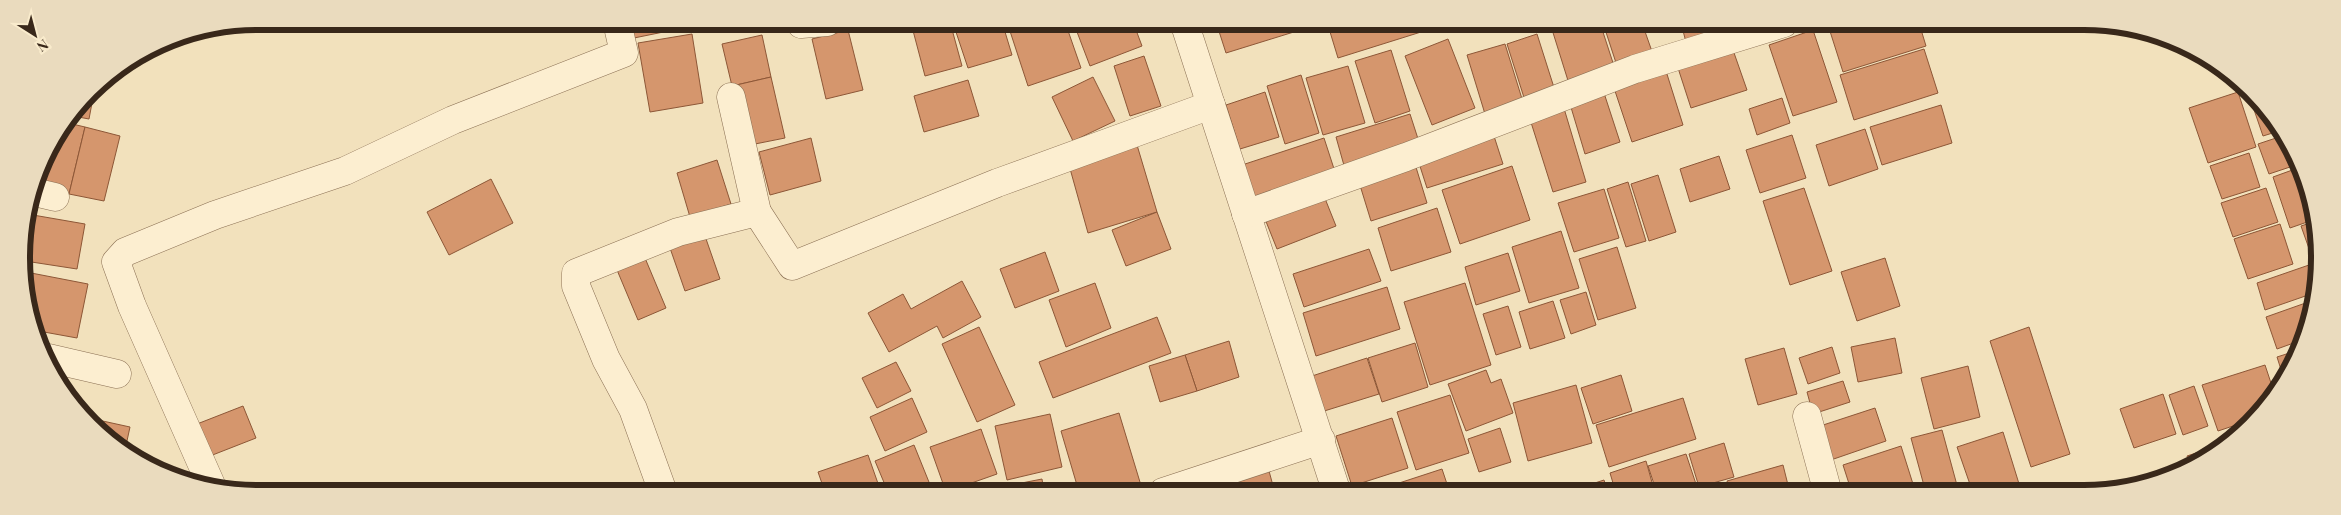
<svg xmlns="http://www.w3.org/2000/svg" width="2341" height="515" font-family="'Playfair Display',serif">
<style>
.building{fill:#d5966d;stroke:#8d5737}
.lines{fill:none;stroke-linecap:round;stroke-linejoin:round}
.minor-casing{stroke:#8b7054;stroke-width:29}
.minor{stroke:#fceed0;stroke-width:28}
.rim{fill:none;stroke:#39281a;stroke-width:6}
</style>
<rect width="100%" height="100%" fill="#f2e1bc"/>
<g class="building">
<path d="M630,22H682L683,28L634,38Z"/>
<path d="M719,22H759L721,30Z"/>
<path d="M916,22H950L962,66L925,76L911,23Z"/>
<path d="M1002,22L1012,55L968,68L953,23Z"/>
<path d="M1007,22H1065L1081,68L1028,86Z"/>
<path d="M1079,22H1133L1142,46L1090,66L1074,24Z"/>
<path d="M1216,22H1295L1297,31L1226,53Z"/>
<path d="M1327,22H1418L1421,32L1338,58Z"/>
<path d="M1550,23H1600L1616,72L1570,87Z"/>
<path d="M1603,23H1642L1655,60L1619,72Z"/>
<path d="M1681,23H1755L1687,46Z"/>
<path d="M1835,23H1919L1926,46L1843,72L1828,25Z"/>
<path d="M848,30L863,90L826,99L812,39Z"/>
<path d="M1813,30L1837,102L1793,116L1769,45Z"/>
<path d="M692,34L703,103L650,112L638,43Z"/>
<path d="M1537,34L1557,97L1527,107L1507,44Z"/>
<path d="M762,35L771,77L732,86L722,44Z"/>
<path d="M1448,39L1475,108L1432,125L1405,56Z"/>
<path d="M1505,44L1523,102L1485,114L1467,55Z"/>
<path d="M1924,49L1938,93L1854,120L1840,75Z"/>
<path d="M1391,50L1410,111L1375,123L1355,61Z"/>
<path d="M1733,50L1747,90L1691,108L1678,68Z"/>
<path d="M1144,56L1161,106L1130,116L1114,66Z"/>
<path d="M1348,66L1365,123L1323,135L1306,78Z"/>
<path d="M1666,71L1683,125L1632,142L1614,88Z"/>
<path d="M1301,75L1319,133L1285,144L1267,86Z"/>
<path d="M771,77L785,138L745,146L732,86Z"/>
<path d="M1093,77L1115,121L1073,141L1052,97Z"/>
<path d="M968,80L979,116L924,132L914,96Z"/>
<path d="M95,87L89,119L73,116L91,90Z"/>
<path d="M1265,92L1279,137L1240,149L1226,105Z"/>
<path d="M2238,92L2256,147L2208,163L2189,108Z"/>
<path d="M1604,93L1620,142L1585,154L1570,104Z"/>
<path d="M2249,95L2271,113L2279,131L2263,136Z"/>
<path d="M1782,98L1790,123L1757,135L1749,109Z"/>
<path d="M1563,105L1586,182L1553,192L1529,116Z"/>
<path d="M1941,105L1952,143L1882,165L1870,127Z"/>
<path d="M1410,114L1420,145L1345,169L1336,137Z"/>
<path d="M68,123L85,127L69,194L35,186L39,167Z"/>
<path d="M85,127L120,136L104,201L69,194Z"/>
<path d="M1865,129L1878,169L1829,186L1816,145Z"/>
<path d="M1493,133L1503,164L1427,188L1417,157Z"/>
<path d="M1792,135L1806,178L1760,193L1746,150Z"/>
<path d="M2282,136L2296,165L2269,174L2258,144Z"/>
<path d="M811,138L821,181L770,195L759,152Z"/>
<path d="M1324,138L1337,178L1253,202L1239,166Z"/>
<path d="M1137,145L1157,212L1088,233L1069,165Z"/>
<path d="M2249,153L2260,187L2222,199L2210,166Z"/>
<path d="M1719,156L1730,189L1690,202L1680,169Z"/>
<path d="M717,160L731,204L690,217L677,173Z"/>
<path d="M1415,164L1427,203L1371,221L1359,182Z"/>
<path d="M1512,166L1530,220L1460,244L1442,190Z"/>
<path d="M2298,168L2312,196L2313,220L2290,228L2273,177Z"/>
<path d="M1658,175L1676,232L1649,241L1631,184Z"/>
<path d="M491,179L513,223L449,255L427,212Z"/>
<path d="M1628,182L1646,241L1626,247L1607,189Z"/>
<path d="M1804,188L1832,271L1790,285L1763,201Z"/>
<path d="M2266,188L2278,222L2233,237L2221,203Z"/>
<path d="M1604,189L1619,238L1574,252L1558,203Z"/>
<path d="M1324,196L1336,226L1277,249L1265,219Z"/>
<path d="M1437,208L1451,252L1391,271L1378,228Z"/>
<path d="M1157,212L1171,249L1126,266L1112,230Z"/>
<path d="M28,214L33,215L26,252L23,251L22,242Z"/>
<path d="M33,215L85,224L77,269L25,261Z"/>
<path d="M2313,222L2317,271L2301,226Z"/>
<path d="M2280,224L2293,264L2248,279L2234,239Z"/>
<path d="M1561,231L1579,288L1529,303L1512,247Z"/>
<path d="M705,236L720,279L685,291L670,248Z"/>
<path d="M1617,247L1636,308L1598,320L1579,259Z"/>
<path d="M1369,249L1381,281L1304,307L1293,274Z"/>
<path d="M1045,252L1059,291L1015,308L1000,269Z"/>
<path d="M1508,253L1520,291L1476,305L1465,267Z"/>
<path d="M645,258L666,308L638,320L617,270Z"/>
<path d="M1885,258L1900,306L1857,321L1841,272Z"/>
<path d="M2309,265L2317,292L2265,310L2257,283Z"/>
<path d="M26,272L88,284L77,338L33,330Z"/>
<path d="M962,281L981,317L943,338L937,326L889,352L868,313L903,294L911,309Z"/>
<path d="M1095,283L1111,328L1066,347L1049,300Z"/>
<path d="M1465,283L1491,365L1430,385L1404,302Z"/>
<path d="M1387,287L1400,329L1316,356L1303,313Z"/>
<path d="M1586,292L1596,325L1571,334L1560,300Z"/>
<path d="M2314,300L2302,340L2277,349L2266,317Z"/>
<path d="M1553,301L1565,338L1530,349L1519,312Z"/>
<path d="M1508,306L1521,347L1496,355L1483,314Z"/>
<path d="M1157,317L1171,353L1053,398L1039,362Z"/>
<path d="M979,327L1015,405L977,422L942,344Z"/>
<path d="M2029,327L2070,454L2031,467L1990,341Z"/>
<path d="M1895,338L1902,373L1858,382L1851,347Z"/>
<path d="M1229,341L1239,377L1197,391L1185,355Z"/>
<path d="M1415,343L1428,387L1382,402L1368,358Z"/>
<path d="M1832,347L1840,373L1808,384L1799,358Z"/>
<path d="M1784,348L1797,394L1758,405L1745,359Z"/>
<path d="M2299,350L2295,362L2284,379L2277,357Z"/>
<path d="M1185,355L1197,391L1160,402L1149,366Z"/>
<path d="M1367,358L1379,394L1321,412L1312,376Z"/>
<path d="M896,362L911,391L877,408L862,378Z"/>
<path d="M2265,365L2274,392L2254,419L2218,431L2202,385Z"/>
<path d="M1968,366L1980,417L1934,429L1921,378Z"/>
<path d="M1486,370L1491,383L1501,379L1513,413L1466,431L1448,384Z"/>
<path d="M1621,375L1632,411L1593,424L1581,388Z"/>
<path d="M1843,381L1850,402L1813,414L1807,392Z"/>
<path d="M1576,385L1592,443L1528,461L1513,403Z"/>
<path d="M2194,386L2208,426L2183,435L2169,395Z"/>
<path d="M2163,394L2176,434L2134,448L2120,409Z"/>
<path d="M1450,395L1469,453L1416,470L1397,412Z"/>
<path d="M912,398L927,432L885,451L870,417Z"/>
<path d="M1683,398L1696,439L1609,467L1596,425Z"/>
<path d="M243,406L256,438L210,456L197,424Z"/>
<path d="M1875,408L1886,441L1825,462L1814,428Z"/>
<path d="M1119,413L1143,492H1079L1061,431Z"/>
<path d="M1050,414L1062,467L1007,480L995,426Z"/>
<path d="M89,418L130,427L125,450L88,420Z"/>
<path d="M1392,418L1408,468L1352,486L1336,436Z"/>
<path d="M1500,428L1511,462L1479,472L1468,439Z"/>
<path d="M981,429L997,474L946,492L930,447Z"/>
<path d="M1942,430L1958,489L1943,493H1926L1911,438Z"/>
<path d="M2003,432L2020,487L2001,493H1973L1957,447Z"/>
<path d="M1724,443L1734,477L1699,487L1689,454Z"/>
<path d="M914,445L933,492H888L875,461Z"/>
<path d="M2220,445L2190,465L2187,456Z"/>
<path d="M1901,446L1913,484L1886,493H1852L1843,465Z"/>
<path d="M1686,454L1699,493H1657L1648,466Z"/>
<path d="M868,455L881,492H825L818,472Z"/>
<path d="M1646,461L1655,493H1616L1610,473Z"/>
<path d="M1783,465L1790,493H1730L1727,481Z"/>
<path d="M2175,467L2177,474L2174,476L2121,488L2120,485Z"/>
<path d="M1442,469L1450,493H1395L1393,485Z"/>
<path d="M1269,471L1275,493H1207L1205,487Z"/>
<path d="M1042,479L1044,492H981V491Z"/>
<path d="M1604,480L1608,493H1564Z"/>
<path d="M1385,483L1388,493H1355Z"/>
<path d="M978,488V492H948Z"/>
</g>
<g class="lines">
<defs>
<g id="minor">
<path d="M1184,22L1337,493"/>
<path d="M801,24L827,22"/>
<path d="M731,97L757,212L792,266L997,183L1211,105"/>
<path d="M34,192L55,197"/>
<path d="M1246,214L1406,157L1635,69L1784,23"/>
<path d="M48,358L117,374"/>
<path d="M1807,416L1828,493"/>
<path d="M212,487L132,306L116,262L125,252L215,215L345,171L453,120L624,53L617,22"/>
<path d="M663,492L633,409L606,359L576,286V273L678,232L757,212"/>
<path d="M1163,492L1321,440"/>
</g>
</defs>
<use href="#minor" class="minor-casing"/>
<use href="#minor" class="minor"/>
</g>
<path d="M0 0H2341V515H0ZM257 30H2084A227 227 0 0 1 2311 257V258A227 227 0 0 1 2084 485H257A227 227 0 0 1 30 258V257A227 227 0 0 1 257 30Z" fill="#eadbbe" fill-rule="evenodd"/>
<path class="rim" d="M257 30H2084A227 227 0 0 1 2311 257V258A227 227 0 0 1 2084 485H257A227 227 0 0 1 30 258V257A227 227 0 0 1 257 30Z"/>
<g transform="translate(35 35) rotate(144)" stroke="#f9ebcc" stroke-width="4" paint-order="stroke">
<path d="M0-4L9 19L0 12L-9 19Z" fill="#39281a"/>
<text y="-8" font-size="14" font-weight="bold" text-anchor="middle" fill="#39281a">N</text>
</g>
</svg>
